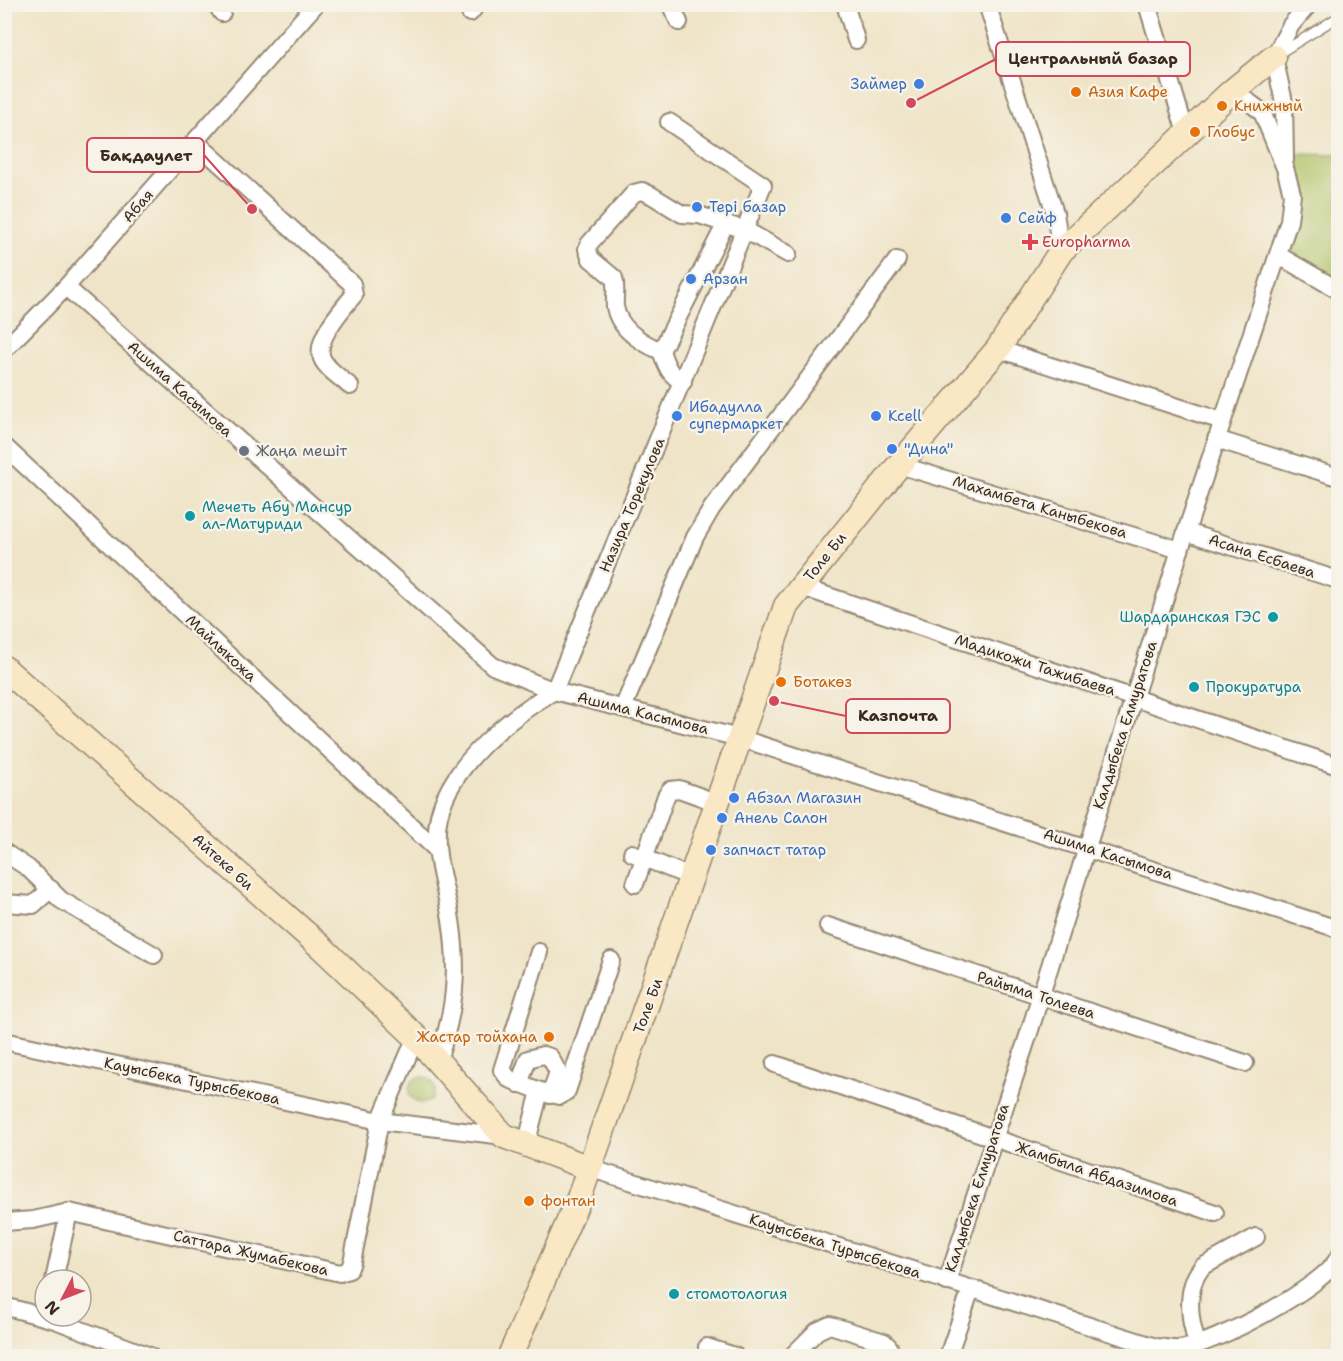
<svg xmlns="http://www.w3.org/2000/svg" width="1343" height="1361" font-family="'Shantell Sans',sans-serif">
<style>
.green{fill:#adc165;stroke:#747642;stroke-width:1.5}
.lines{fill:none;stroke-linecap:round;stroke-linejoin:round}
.lane-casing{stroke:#958772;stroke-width:11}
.street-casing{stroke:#958772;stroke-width:20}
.secondary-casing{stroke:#958772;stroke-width:27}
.lane{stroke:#fff;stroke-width:8}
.street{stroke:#fff;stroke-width:16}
.secondary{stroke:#fae7c3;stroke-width:24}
.shop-dot{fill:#3f7fe0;stroke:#f7f3e8;stroke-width:2}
.food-dot{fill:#e8710a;stroke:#f7f3e8;stroke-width:2}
.health-dot{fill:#e0444e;stroke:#f7f3e8;stroke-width:2}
.worship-dot{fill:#6b7280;stroke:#f7f3e8;stroke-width:2}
.culture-dot{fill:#0f9aa8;stroke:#f7f3e8;stroke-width:2}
.labels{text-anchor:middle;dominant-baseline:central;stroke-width:5;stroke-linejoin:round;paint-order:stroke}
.shop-label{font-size:15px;fill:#366cbe;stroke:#f7f3e8;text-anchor:start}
.food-label{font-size:15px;fill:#c56008;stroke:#f7f3e8;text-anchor:start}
.street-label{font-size:15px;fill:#3b2a1e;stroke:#f7f3e8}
.health-label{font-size:15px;fill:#be3a42;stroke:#f7f3e8;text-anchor:start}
.worship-label{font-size:15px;fill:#5b616d;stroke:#f7f3e8;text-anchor:start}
.culture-label{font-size:15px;fill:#0d838f;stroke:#f7f3e8;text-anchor:start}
.leader{fill:none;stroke:#d1495b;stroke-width:2}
.callout-dot{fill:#d1495b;stroke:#f7f3e8;stroke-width:2}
.callout{fill:#f7f3e8;stroke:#d1495b;stroke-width:2}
.callout-label{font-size:16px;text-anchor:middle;font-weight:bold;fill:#3b2a1e}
</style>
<rect width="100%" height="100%" fill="#f7f3e8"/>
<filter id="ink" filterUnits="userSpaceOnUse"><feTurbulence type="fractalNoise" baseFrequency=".0167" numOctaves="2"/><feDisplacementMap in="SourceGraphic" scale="12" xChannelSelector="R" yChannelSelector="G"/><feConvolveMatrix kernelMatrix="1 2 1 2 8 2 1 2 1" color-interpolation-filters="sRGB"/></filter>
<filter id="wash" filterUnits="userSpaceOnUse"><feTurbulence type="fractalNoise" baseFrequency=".008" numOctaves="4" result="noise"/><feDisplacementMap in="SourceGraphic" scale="24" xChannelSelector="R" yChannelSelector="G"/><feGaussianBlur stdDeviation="1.35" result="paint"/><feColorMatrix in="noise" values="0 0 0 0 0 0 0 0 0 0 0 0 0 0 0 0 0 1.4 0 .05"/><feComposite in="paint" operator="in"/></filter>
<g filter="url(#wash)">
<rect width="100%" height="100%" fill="#efe4c7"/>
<g class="green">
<path d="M1294,154L1338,155V284L1291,253L1303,219Z"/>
<circle cx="422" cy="1090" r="13"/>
</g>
</g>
<g filter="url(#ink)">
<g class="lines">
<defs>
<path id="lane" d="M1280,53L1338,17"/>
<g id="street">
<path d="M216,4L222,13"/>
<path d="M670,4L679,22"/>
<path d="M845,4L856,40"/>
<path d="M987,4L1055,213L1061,251"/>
<path d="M1147,4L1186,133"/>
<path d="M470,13L477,4"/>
<path d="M195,141L352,284L354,295C343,308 317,337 321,355C323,367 341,378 350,386"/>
<path d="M1285,160L1284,102L1274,57L1291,25L1309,4"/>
<path d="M1278,255L1338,290"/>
<path d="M66,287L493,666L554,691L739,738L1338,929"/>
<path d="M998,349L1222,421"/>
<path d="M4,350L66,287L316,4"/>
<path d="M661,351L726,223"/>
<path d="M683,382C669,375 666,365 661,351C642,343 619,329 615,307C614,297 617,288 614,278L591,259L587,249L589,244L634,193L642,191L651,195L682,214L699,215L745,230L788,254"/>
<path d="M1216,439L1338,477"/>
<path d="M4,446L437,850"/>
<path d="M899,465L1180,550"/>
<path d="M1186,532L1338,580"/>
<path d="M801,587L1338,766"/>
<path d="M554,691L763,185L669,122"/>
<path d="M623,708L695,537L712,508L897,260"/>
<path d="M4,852L28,868L61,900L154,955"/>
<path d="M632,853L693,878"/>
<path d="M635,884L666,796L670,790L679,789L718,803"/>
<path d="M4,903L33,905L51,889"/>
<path d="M828,926L1245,1063"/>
<path d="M4,1041L380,1121L504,1136"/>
<path d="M438,1060C455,1010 459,973 451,920C446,887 431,850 439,816C451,764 510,717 554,691"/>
<path d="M775,1064L1215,1213"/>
<path d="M519,1084L528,1059L543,1055L550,1057L558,1072L550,1095"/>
<path d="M540,1091L560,1096L567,1091L611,960"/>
<path d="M526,1145L540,1091L509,1079L502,1070L539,952"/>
<path d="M589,1168L1156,1347C1164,1347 1172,1350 1179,1349C1212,1346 1324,1287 1338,1258"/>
<path d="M4,1222L33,1220L69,1212L340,1273L349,1270L352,1262L380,1121L416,1037"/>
<path d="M54,1280L69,1212"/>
<path d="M947,1282L1029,1033L1180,550L1289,221L1292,194L1285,168L1262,112L1245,99L1230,93"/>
<path d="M4,1306L55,1320L150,1356"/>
<path d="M1197,1343C1189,1319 1185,1288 1202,1267L1256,1237"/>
<path d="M707,1347L735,1356"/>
<path d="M792,1356L817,1331L830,1325L884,1342L889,1347L890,1356"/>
<path d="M948,1356L971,1289"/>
</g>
<g id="secondary">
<path d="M4,668L320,946L416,1037L504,1136L589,1168"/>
<path d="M510,1356L579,1198L786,606L899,465L998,349L1061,251L1230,93L1274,57"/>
</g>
</defs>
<use href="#lane" class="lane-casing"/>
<use href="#street" class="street-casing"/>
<use href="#secondary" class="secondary-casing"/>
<use href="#lane" class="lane"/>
<use href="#street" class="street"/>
<use href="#secondary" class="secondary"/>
</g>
</g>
<g class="shop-dot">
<circle cx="919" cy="84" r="6"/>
<circle cx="697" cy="207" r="6"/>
<circle cx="1006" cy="218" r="6"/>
<circle cx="691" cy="279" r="6"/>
<circle cx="677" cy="416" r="6"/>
<circle cx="876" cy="416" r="6"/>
<circle cx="892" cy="449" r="6"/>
<circle cx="734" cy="798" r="6"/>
<circle cx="722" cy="818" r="6"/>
<circle cx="711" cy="850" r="6"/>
</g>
<g class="food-dot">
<circle cx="1076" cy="92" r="6"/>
<circle cx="1222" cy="106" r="6"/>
<circle cx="1195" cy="132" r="6"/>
<circle cx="781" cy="682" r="6"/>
<circle cx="549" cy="1037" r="6"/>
<circle cx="529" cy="1201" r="6"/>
</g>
<path class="health-dot" d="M1027 233h6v6h6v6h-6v6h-6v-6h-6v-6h6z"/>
<circle class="worship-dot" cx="244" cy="451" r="6"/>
<g class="culture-dot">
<circle cx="190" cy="516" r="6"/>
<circle cx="1273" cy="617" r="6"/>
<circle cx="1194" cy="687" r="6"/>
<circle cx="674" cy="1294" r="6"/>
</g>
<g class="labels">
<g class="shop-label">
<text x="907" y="84" text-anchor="end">Займер</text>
<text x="709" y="207">Тері базар</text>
<text x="1018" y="218">Сейф</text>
<text x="703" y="279">Арзан</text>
<text x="689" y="407">Ибадулла<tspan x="689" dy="17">супермаркет</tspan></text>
<text x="888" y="416">Kcell</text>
<text x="904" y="449">"Дина"</text>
<text x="746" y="798">Абзал Магазин</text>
<text x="734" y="818">Анель Салон</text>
<text x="723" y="850">запчаст татар</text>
</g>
<g class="food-label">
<text x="1088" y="92">Азия Кафе</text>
<text x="1234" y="106">Книжный</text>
<text x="1207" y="132">Глобус</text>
<text x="793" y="682">Ботакөз</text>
<text x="537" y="1037" text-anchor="end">Жастар тойхана</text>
<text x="541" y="1201">фонтан</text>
</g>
<g class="street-label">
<text transform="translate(138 206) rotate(-49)">Абая</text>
<text transform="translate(180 389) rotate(42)">Ашима Касымова</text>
<text transform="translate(632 505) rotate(-67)">Назира Торекулова</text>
<text transform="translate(1040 507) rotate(17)">Махамбета Каныбекова</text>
<text transform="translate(1262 556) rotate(18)">Асана Есбаева</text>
<text transform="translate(825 557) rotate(-51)">Толе Би</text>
<text transform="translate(221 648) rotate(43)">Майлыкожа</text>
<text transform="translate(1035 665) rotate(18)">Мадикожи Тажибаева</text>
<text transform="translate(643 713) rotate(14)">Ашима Касымова</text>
<text transform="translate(1125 725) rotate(-72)">Калдыбека Елмуратова</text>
<text transform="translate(1108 854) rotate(18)">Ашима Касымова</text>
<text transform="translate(223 862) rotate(42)">Айтеке би</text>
<text transform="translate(1036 995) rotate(18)">Райыма Толеева</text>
<text transform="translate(648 1006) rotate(-70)">Толе Би</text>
<text transform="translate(192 1081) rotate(12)">Кауысбека Турысбекова</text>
<text transform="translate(1097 1174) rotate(19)">Жамбыла Абдазимова</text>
<text transform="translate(977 1188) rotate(-72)">Калдыбека Елмуратова</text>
<text transform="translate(835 1246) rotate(18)">Кауысбека Турысбекова</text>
<text transform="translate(251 1253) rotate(13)">Саттара Жумабекова</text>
</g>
<g class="health-label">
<text x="1042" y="242">Europharma</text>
</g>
<g class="worship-label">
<text x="256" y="451">Жаңа мешіт</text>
</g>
<g class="culture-label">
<text x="202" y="507">Мечеть Абу Мансур<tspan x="202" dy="17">ал-Матуриди</tspan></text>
<text x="1261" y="617" text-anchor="end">Шардаринская ГЭС</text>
<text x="1206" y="687">Прокуратура</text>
<text x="686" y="1294">стомотология</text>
</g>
</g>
<path class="leader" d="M911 103L996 59M252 209L204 155M774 701L846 716"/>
<g class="callout-dot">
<circle cx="911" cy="103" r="6"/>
<circle cx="252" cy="209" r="6"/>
<circle cx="774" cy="701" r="6"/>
</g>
<g class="callout">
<rect x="996" y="42" width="194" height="34" rx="6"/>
<rect x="87" y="138" width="117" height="34" rx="6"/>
<rect x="846" y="699" width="104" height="34" rx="6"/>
</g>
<g class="callout-label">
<text x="1093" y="64">Центральный базар</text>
<text x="146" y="161">Бақдаулет</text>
<text x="898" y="721">Казпочта</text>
</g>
<rect width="1343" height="1361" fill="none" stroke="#f7f3e8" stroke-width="24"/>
<g transform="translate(63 1298) rotate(228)"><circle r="28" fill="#f7f3e8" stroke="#aca397" stroke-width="1.5"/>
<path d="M0-4.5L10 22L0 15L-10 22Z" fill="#d1495b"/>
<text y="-9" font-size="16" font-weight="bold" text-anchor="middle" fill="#3b2a1e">N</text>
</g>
</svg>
